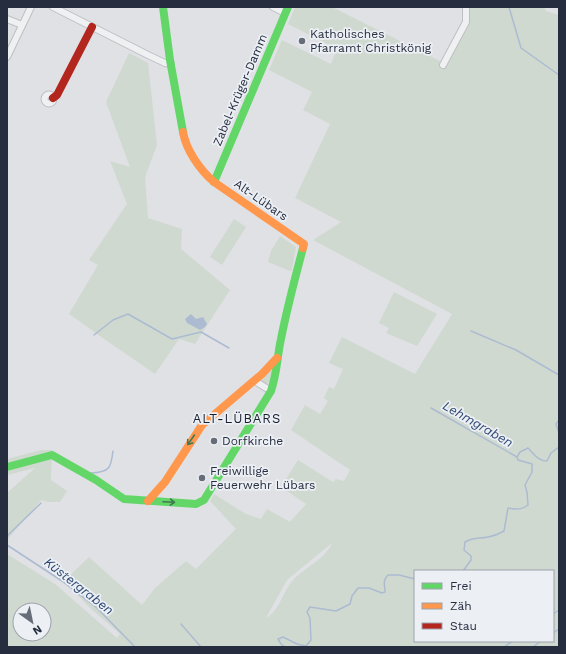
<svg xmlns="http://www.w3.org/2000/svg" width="566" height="654" font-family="'Work Sans',sans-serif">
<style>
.green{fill:#d0d9d0;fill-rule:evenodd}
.water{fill:#acbbd1}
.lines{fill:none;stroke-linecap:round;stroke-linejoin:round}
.stream{stroke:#acbbd1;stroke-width:1.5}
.street-casing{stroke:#bebfc3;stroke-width:8}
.street{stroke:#eff0f2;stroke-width:6}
.fast{stroke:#63d668;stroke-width:8}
.slow{stroke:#ff974d;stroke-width:8}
.jam{stroke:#b3261e;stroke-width:8}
.oneway{stroke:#417951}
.poi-dot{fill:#676c79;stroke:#ecf0f5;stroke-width:1.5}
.labels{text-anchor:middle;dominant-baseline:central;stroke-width:3.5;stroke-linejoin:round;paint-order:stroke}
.poi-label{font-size:12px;fill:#262d3f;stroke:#ecf0f5;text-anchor:start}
.street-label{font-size:12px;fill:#262d3f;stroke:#ecf0f5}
.neighbourhood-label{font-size:13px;letter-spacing:1px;fill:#181f2f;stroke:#ecf0f5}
.water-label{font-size:13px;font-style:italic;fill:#2f4974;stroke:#ecf0f5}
</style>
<rect width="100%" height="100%" fill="#e0e1e5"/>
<g class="green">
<path d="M295,7H332L446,64L463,33L468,7H544L546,11L559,15V647H7V554L55,584L117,638L120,634L88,606L64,581L89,557L142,605L155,588L186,561L196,569L236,529L210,501L214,494L246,514L261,519L267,509L290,522L306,504L281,487L298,460L333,482L336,479L344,481L350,470L291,430L305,405L320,414L328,401L324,398L329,387L334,389L343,369L329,363L342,337L415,374L452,314L313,240L341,222L295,198L330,124L303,110L312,92L269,70L282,40L331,64L337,49L288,24ZM332,543C325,559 306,567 294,579C283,590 280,611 266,618L287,580ZM415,571H553V641H415ZM20,610H44V634H20Z"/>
<path d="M129,53L148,63L157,145L145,177L148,218L182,229L181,249L230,290L195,344L179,339L155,374L110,343L69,314L98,265L89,260L127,204L110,161L130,167L106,102Z"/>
<path d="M234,219L246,227L222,265L210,257Z"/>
<path d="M280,236L296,247L292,270L290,271L268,262L271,251Z"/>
<path d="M394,292L437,314L417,346L386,333L389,328L379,323Z"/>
<path d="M269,371H272L275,373L270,383L266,384L262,382V378Z"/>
<path d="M41,450H52L51,480L67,491L60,502H48L41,500L7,540V493L35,468L7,475V459Z"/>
</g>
<path class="water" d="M191,314L196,319L203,317L207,324L205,327L200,330L187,323L185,319Z"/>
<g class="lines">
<g class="stream">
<path d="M509,7L521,48L559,75"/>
<path d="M471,331L516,350L559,375"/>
<path d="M94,335L113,320L128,314L172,339L201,332L229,348"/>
<path d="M431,408L517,457"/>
<path d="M559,420L556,424L559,433"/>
<path d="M91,473C110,472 111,468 113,451"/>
<path d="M7,536L41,503"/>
<path d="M7,545L62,581L97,608L135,647"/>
<path d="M463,571L471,560V556L464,550L465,542C474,537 479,539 488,537C494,536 499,534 504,531L508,508C516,510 522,510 528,505L527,492L525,485L532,472V464L518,460L517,457L520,452L528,448C534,454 538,461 547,461L551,453L559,447"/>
<path d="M553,614L559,610"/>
<path d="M181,624L201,647"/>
<path d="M553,633L559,629"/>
<path d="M285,647L281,644L278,639L283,637L297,644L306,646L311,640L310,618L307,612L310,607L336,611L350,604L352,596L358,588H369L382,593L385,592C385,585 382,581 388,575H399L415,579"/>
<path d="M504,647L513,641"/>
<path d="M533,647L541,641"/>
</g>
<defs>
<g id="street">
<path d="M53,7L148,55L165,63L171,64"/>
<path d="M273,7L285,13"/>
<path d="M7,19L22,25"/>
<path d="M7,57L31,7"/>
<path d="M443,65L466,22V7"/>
<circle cx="49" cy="99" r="4.5"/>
<path d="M255,381L271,391"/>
</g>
</defs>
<use href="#street" class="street-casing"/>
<use href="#street" class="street"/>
<g class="fast">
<path d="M163,7L170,60L183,132"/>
<path d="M214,182L288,7"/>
<path d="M7,467L52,455L96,480L124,499L196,504L204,500L271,391C277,374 277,357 281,339C287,308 295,278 303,248"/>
</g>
<g class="slow">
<path d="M183,132C186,150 200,170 214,182L304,244L303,248"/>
<path d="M148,501L165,482L202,425L262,374L277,358"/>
</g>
<path class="jam" d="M53,98L57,95L92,27"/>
</g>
<defs><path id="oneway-shaft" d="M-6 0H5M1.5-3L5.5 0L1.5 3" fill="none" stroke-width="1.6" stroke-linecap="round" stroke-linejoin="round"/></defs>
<g class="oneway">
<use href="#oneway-shaft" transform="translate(191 440) rotate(124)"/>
<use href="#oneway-shaft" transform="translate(169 502) rotate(3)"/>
</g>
<g class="poi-dot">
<circle cx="302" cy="41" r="4"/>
<circle cx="214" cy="441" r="4"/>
<circle cx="202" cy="478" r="4"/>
</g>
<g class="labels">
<g class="poi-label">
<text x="310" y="34">Katholisches<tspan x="310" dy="14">Pfarramt Christkönig</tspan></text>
<text x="222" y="441">Dorfkirche</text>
<text x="210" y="471">Freiwillige<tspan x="210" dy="14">Feuerwehr Lübars</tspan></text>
</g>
<g class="street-label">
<text transform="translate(240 90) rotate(-67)">Zabel-Krüger-Damm</text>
<text transform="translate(261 200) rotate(35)">Alt-Lübars</text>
</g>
<g class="neighbourhood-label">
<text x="237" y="418">ALT-LÜBARS</text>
</g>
<g class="water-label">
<text transform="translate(478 424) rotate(30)">Lehmgraben</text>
<text transform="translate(79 586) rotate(38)">Küstergraben</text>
</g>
</g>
<rect width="566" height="654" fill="none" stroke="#262d3f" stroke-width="16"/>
<rect x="414" y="570" width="140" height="72" fill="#ecf0f5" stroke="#9da2ac"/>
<rect x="422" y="583" width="20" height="6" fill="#63d668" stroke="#9da2ac"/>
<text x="450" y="590" font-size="12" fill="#262d3f">Frei</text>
<rect x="422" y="603" width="20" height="6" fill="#ff974d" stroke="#9da2ac"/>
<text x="450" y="610" font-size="12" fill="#262d3f">Zäh</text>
<rect x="422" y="623" width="20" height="6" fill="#b3261e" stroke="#9da2ac"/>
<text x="450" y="630" font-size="12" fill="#262d3f">Stau</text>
<g transform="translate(32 622) rotate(147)"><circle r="19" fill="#ecf0f5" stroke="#9da2ac"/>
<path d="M0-3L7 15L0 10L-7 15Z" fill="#676c79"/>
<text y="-6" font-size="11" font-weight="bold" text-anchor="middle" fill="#262d3f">N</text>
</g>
</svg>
